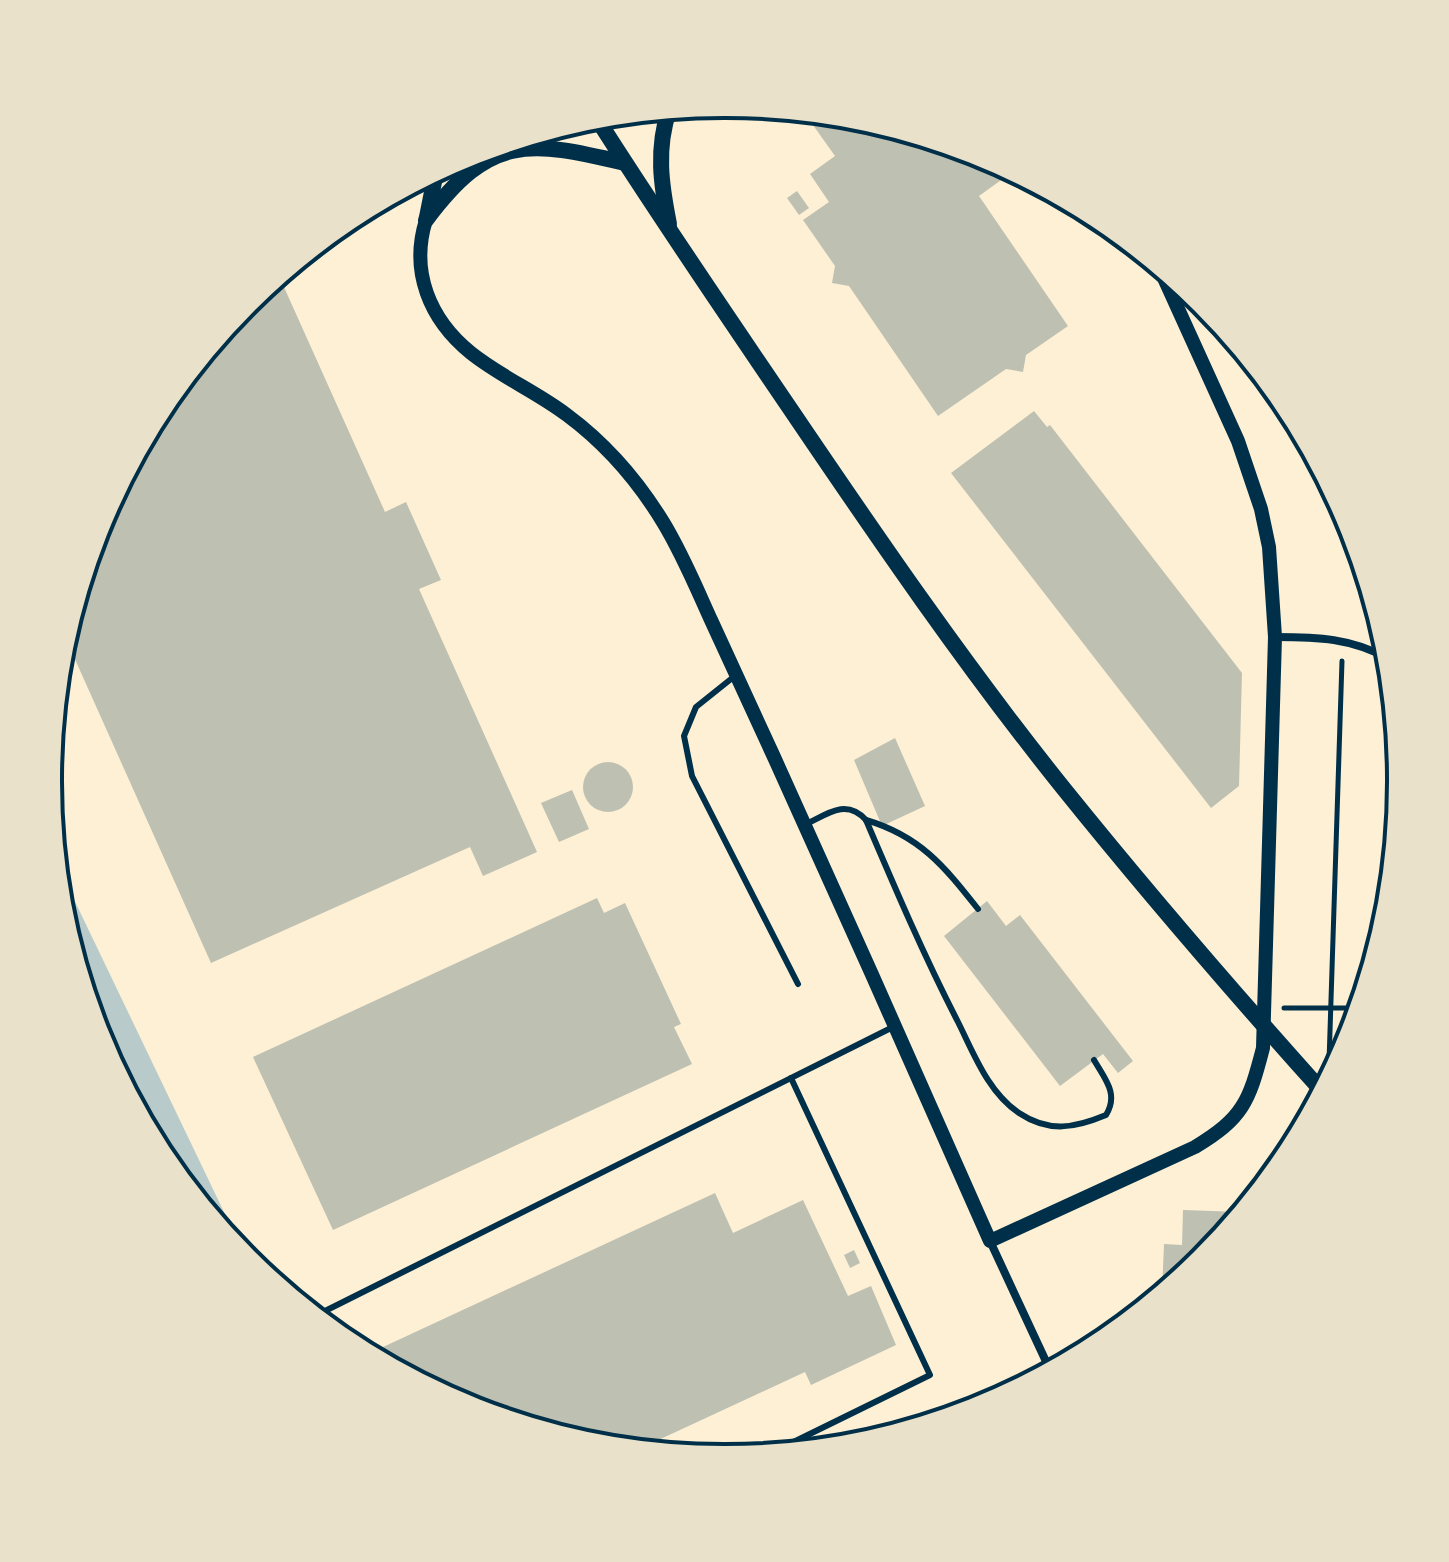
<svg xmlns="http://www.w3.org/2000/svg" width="1449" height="1562" font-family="'Exo 2',sans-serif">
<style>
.green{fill:#b9caca}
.building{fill:#bec0b2}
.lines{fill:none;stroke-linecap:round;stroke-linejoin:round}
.path{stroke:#003049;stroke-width:5}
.service{stroke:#003049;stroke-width:6}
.minor{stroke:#003049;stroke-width:8}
.tertiary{stroke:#003049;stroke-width:14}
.secondary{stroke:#003049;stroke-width:16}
.rim{fill:none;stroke:#003049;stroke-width:4}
</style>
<rect width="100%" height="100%" fill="#fdf0d5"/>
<path class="green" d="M56,862L247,1260L162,1156L99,1039L61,913Z"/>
<g class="building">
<path d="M809,113L857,118L984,156L1006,168L1004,178L979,196L1068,326L1026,355L1023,372L1006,369L938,416L849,286L832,283L835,266L803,220L829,202L810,174L835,156L808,118Z"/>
<path d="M797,191L809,208L799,215L787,198Z"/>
<path d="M279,276L385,512L406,502L441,580L419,589L537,852L483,876L470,847L211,963L65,637L100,522L162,405L246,302Z"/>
<path d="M1034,411L1047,427L1050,425L1242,673L1239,786L1211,808L951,473Z"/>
<path d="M895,738L925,806L882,826L854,760Z"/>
<circle cx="608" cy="787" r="25"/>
<path d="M572,790L589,829L559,842L541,803Z"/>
<path d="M597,898L604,913L625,903L681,1024L674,1027L692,1064L333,1230L253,1057Z"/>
<path d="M987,901L1006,926L1020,915L1133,1061L1118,1073L1103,1054L1060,1086L944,936Z"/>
<path d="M715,1193L733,1233L803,1200L848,1296L871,1286L896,1345L811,1385L805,1372L639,1449L592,1444L465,1406L368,1354Z"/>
<path d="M1183,1210L1241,1212L1203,1260L1162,1293L1164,1244L1182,1245Z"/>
<path d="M854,1250L860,1263L850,1268L844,1255Z"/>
</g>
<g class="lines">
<g class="path">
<path d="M1284,1008H1359"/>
<path d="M1329,1062L1342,661"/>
</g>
<g class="service">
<path d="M736,675L696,707L684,736L692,776L798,984"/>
<path d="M866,820C920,836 944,866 978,909"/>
<path d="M805,825C827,814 846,798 866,820C895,888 924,956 958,1022C974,1054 988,1092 1019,1113C1049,1133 1075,1128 1106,1115C1119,1094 1105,1079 1094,1060"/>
<path d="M315,1316L895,1026"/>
<path d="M771,1453L930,1375L791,1078"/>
</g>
<g class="minor">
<path d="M1275,637C1317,637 1352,638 1389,659"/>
<path d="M990,1241L1050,1370"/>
</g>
<path class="tertiary" d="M426,220C410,271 429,319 471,353C501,377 537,392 567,415C606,444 638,481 663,522C682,553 696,587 711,620C732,665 753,711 774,757C847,918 919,1079 990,1241L1195,1147C1243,1118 1249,1102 1263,1048L1275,637L1269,547L1261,509L1238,441L1159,267"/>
<g class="secondary">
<path d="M596,117C658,215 724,311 789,407C877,537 966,667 1064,789C1147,892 1234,993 1322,1091"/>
<path d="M427,217L436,172"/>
<path d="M426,220C490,134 528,140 625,163"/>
<path d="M669,224C661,184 656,149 669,110"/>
</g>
</g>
<path d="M0 0H1449V1562H0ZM724 118H725A662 662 0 0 1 1387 780V782A662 662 0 0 1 725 1444H724A662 662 0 0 1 62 782V780A662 662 0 0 1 724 118Z" fill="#e9e1ca" fill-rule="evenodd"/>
<path class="rim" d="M724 118H725A662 662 0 0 1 1387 780V782A662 662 0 0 1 725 1444H724A662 662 0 0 1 62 782V780A662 662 0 0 1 724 118Z"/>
</svg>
